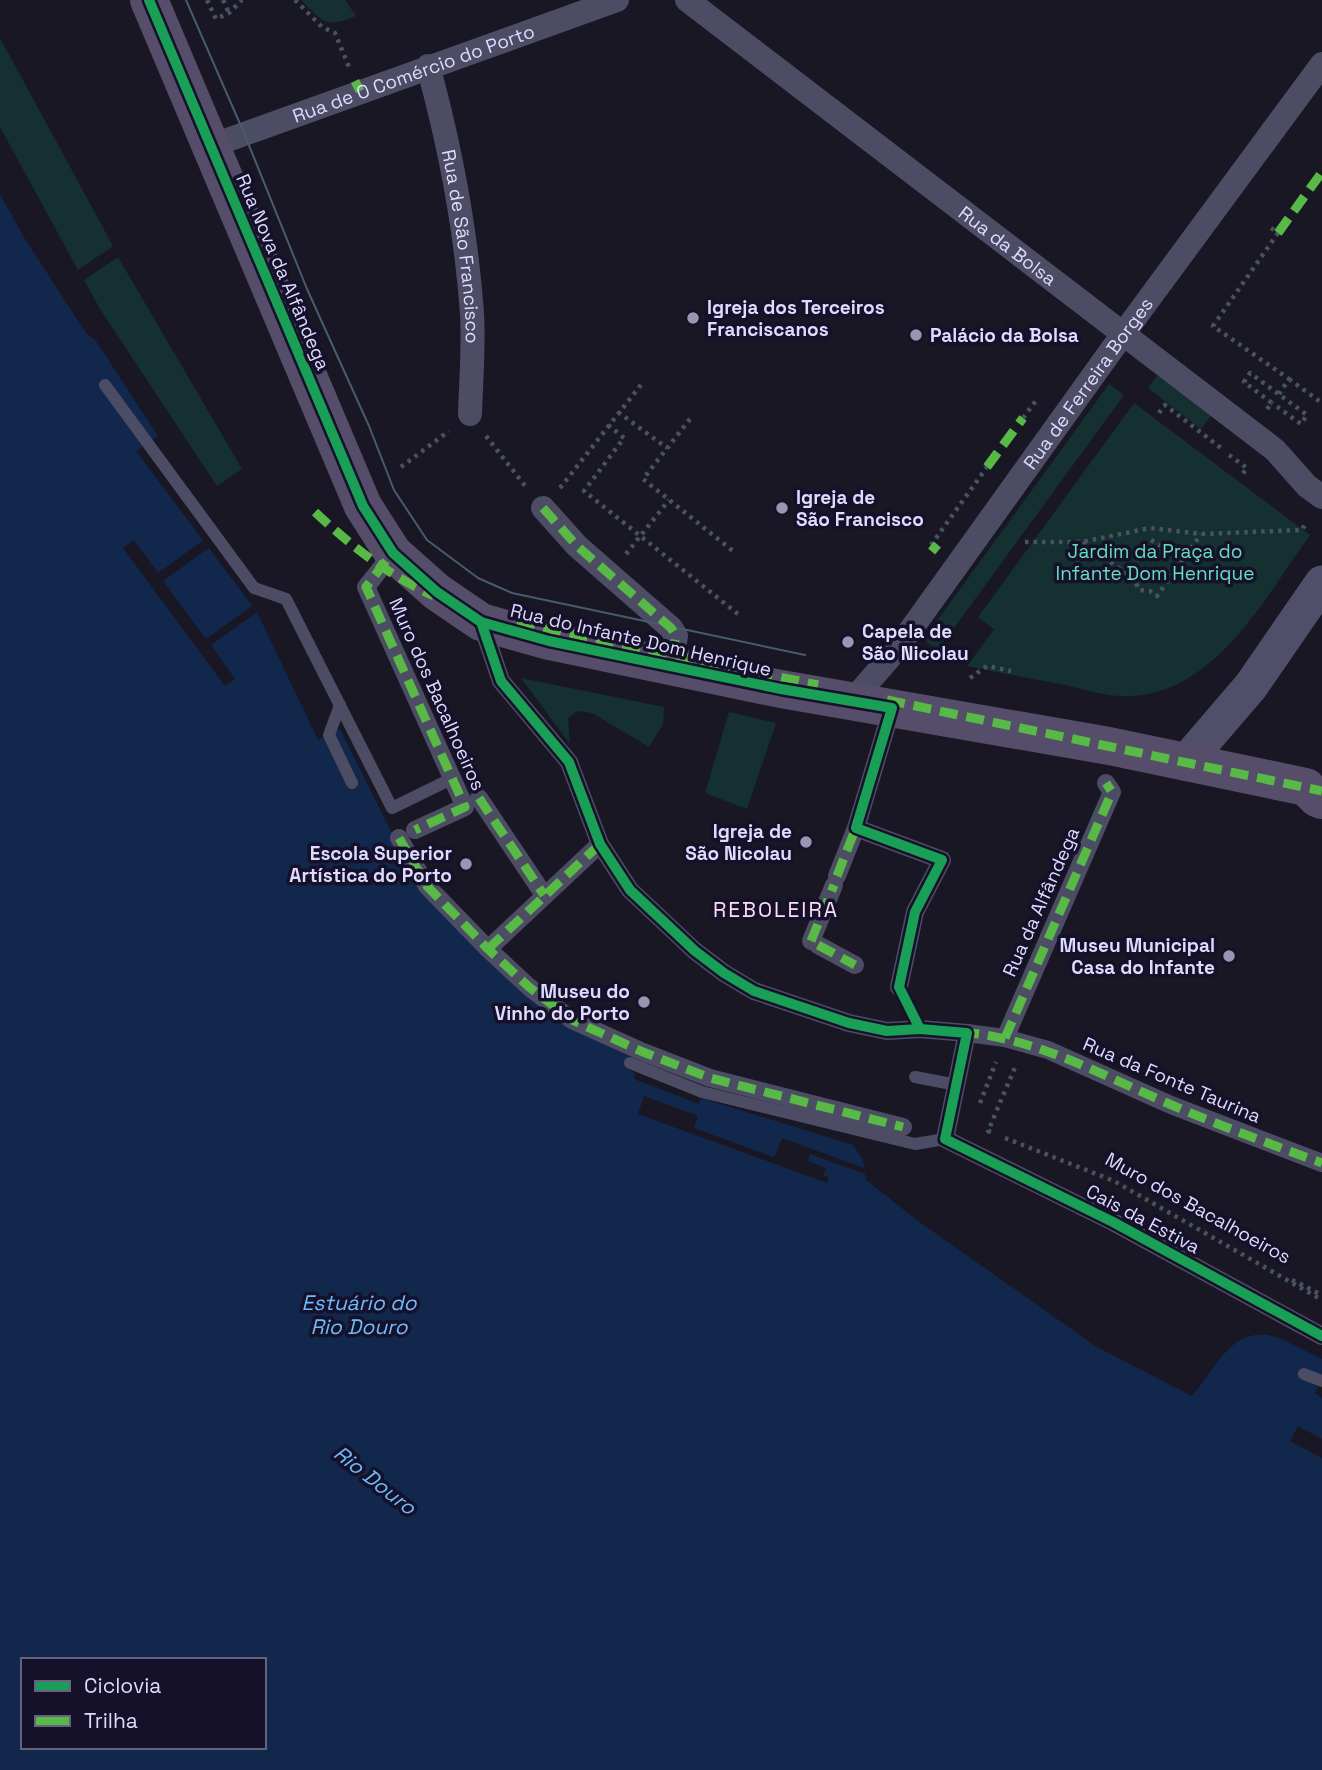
<svg xmlns="http://www.w3.org/2000/svg" width="1322" height="1770" font-family="'Space Grotesk',sans-serif">
<style>
.green{fill:#153030}
.water{fill:#11274b;fill-rule:evenodd}
.pier{fill:#191724}
.lines{fill:none;stroke-linecap:round;stroke-linejoin:round}
.path{stroke:#475361;stroke-width:4.5;stroke-dasharray:3.5 5;stroke-linecap:butt}
.service{stroke:#4d4c65;stroke-width:12}
.pedestrian{stroke:#4d4c65;stroke-width:18}
.minor{stroke:#4d4c65;stroke-width:24}
.secondary{stroke:#504f6a;stroke-width:35}
.primary{stroke:#554d69;stroke-width:38}
.tram{stroke:#475c6c;stroke-width:2}
.quiet{stroke:#58b947;stroke-width:9;stroke-dasharray:18 9;stroke-linecap:butt}
.cycleway-casing{stroke:#15112a;stroke-width:15}
.cycleway{stroke:#1a9f57;stroke-width:10}
.poi-dot{fill:#9996b2;stroke:#15112a;stroke-width:2.5}
.labels{text-anchor:middle;dominant-baseline:central;stroke-width:7;stroke-linejoin:round;paint-order:stroke}
.street-label{font-size:19px;fill:#dedbfe;stroke:#15112a}
.poi-label{font-size:19px;font-weight:bold;fill:#dedbfe;stroke:#15112a;text-anchor:start}
.park-label{font-size:19px;fill:#66debe;stroke:#15112a}
.neighbourhood-label{font-size:21px;letter-spacing:2px;fill:#feddf3;stroke:#15112a}
.water-label{font-size:21px;font-style:italic;fill:#6bbcfc;stroke:#15112a}
</style>
<rect width="100%" height="100%" fill="#191724"/>
<g class="green">
<path d="M301,0H345L356,16C325,29 323,22 301,0Z"/>
<path d="M0,38L113,246L78,270L0,127Z"/>
<path d="M118,257L242,469L217,486L100,309L84,280Z"/>
<path d="M1159,373L1212,414L1201,429L1148,388Z"/>
<path d="M1109,384L1124,395L938,650L923,640Z"/>
<path d="M1134,403L1310,535C1263,600 1212,701 1119,696C1102,695 1083,689 1066,685C1033,679 1000,673 967,666L994,629L978,617Z"/>
<path d="M521,678L664,707L663,724L649,747L592,713L577,711L568,718L570,744Z"/>
<path d="M729,712L776,723L747,809L705,793Z"/>
</g>
<path class="water" d="M0,194L25,239L86,333L96,341L158,436L136,451L257,612L318,740L340,729L420,889L567,1023L632,1058L628,1069L635,1073L634,1079L699,1104L701,1098L853,1145L863,1160L866,1180L918,1221L1097,1347L1192,1396C1213,1373 1229,1330 1267,1335C1280,1336 1309,1353 1322,1359V1378L1315,1393L1322,1398V1770H0ZM23,1660H264V1747H23Z"/>
<g class="pier">
<path d="M205,539L210,547L163,581L206,639L252,606L257,612L211,645L235,679L225,686L123,548L134,540L158,573Z"/>
<path d="M644,1096L698,1116L694,1128L774,1157L782,1138L864,1168L865,1174L810,1154L808,1161L826,1168L823,1175L829,1177L827,1183L638,1114Z"/>
<path d="M1298,1426L1322,1439V1458L1290,1441Z"/>
</g>
<g class="lines">
<g class="path">
<path d="M207,0L216,19L229,13L242,0"/>
<path d="M223,0L229,13"/>
<path d="M295,0L322,27L335,33L349,67"/>
<path d="M1271,228L1278,233L1213,326L1289,379L1279,394"/>
<path d="M1289,379L1322,403"/>
<path d="M1267,409L1272,403L1244,382L1250,373L1307,415L1301,424L1272,403"/>
<path d="M618,412L667,448"/>
<path d="M1159,413L1165,405L1221,448"/>
<path d="M1023,418L1038,398"/>
<path d="M690,419L643,479L733,551"/>
<path d="M608,425L624,438L584,491L738,614"/>
<path d="M486,436L526,487"/>
<path d="M1229,455L1247,468L1241,476"/>
<path d="M401,467L449,431"/>
<path d="M560,488L644,381"/>
<path d="M1025,542H1082L1150,528L1201,534L1302,530L1305,524"/>
<path d="M1083,542L1134,579L1139,590L1150,591L1157,596L1201,534"/>
<path d="M931,545L987,467"/>
<path d="M626,554L669,500"/>
<path d="M1127,575L1151,540L1159,545L1170,546L1174,556L1181,561"/>
<path d="M970,678L987,666L1011,671"/>
<path d="M980,1103L996,1062"/>
<path d="M991,1132L988,1131L1016,1065"/>
<path d="M1005,1138L1114,1181L1322,1300"/>
<path d="M1292,1280L1322,1295"/>
</g>
<g class="service">
<path d="M105,385L254,588L286,599L392,808L451,779"/>
<path d="M340,705L329,735L352,783"/>
<path d="M630,1063L702,1092L915,1144L945,1139"/>
<path d="M915,1077L957,1085"/>
<path d="M1304,1374L1322,1381"/>
</g>
<g class="pedestrian">
<path d="M393,553L366,587L465,807L415,830"/>
<path d="M481,622L501,681L569,762L600,844L630,890L695,951L724,973L754,991L849,1023L887,1031L920,1029L967,1033L1005,1038L1048,1050L1171,1105L1322,1163"/>
<path d="M479,798L544,895"/>
<path d="M856,828L942,860L915,912L899,987"/>
<path d="M399,838L427,886L488,949L529,987L572,1020L643,1052L710,1078L903,1127"/>
<path d="M837,876L856,828L892,708"/>
<path d="M811,941L834,885"/>
<path d="M818,945L855,965"/>
<path d="M488,949L600,844"/>
<path d="M967,1033L945,1139L1113,1222L1322,1336"/>
<path d="M1005,1038L1112,792L1106,783"/>
</g>
<g class="minor">
<path id="s1" d="M687,0L1275,450L1307,486L1322,497"/>
<path id="s2" d="M428,66C450,146 466,231 472,313C474,346 471,381 470,414"/>
<path id="s3" d="M211,146L617,0"/>
<path d="M543,508L577,546L671,628L676,636L671,666"/>
<path id="s4" d="M852,701L897,649L1123,334L1322,64"/>
</g>
<path class="secondary" d="M1185,763L1251,686L1322,583"/>
<path class="primary" d="M149,0L363,506L393,553L437,592L481,622L549,641L781,689L1109,746L1306,787L1317,798L1322,800"/>
<path class="tram" d="M186,0L244,133L307,289L369,426L394,490L427,540L478,578L512,593L805,655"/>
<g class="quiet">
<path d="M355,81L360,91"/>
<path d="M1278,233L1322,172"/>
<path d="M987,467L1023,418"/>
<path d="M543,508L577,546L671,628L676,636L671,662"/>
<path d="M315,512C351,546 388,575 434,596"/>
<path d="M931,545L938,551"/>
<path d="M386,561L366,587L465,807L415,830"/>
<path d="M517,622L818,685"/>
<path d="M887,700L1322,791"/>
<path d="M479,798L544,895"/>
<path d="M399,838L427,886L488,949L529,987L572,1020L643,1052L710,1078L903,1127"/>
<path d="M837,876L858,822"/>
<path d="M811,941L834,885"/>
<path d="M818,945L855,965"/>
<path d="M488,949L600,844"/>
<path d="M961,1032C1036,1038 1100,1074 1167,1103C1218,1125 1270,1144 1322,1163"/>
<path d="M1005,1038L1112,792L1106,783"/>
</g>
<defs>
<g id="cycleway">
<path d="M149,0L363,506L393,553L437,592L481,622L549,641L781,689L892,708L856,828L942,860L915,912L899,987L920,1029"/>
<path d="M481,622L501,681L569,762L600,844L630,890L695,951L724,973L754,991L849,1023L887,1031L920,1029L967,1033L945,1139L1113,1222L1322,1336"/>
</g>
</defs>
<use href="#cycleway" class="cycleway-casing"/>
<use href="#cycleway" class="cycleway"/>
</g>
<g class="poi-dot">
<circle cx="693" cy="318" r="7"/>
<circle cx="916" cy="335" r="7"/>
<circle cx="782" cy="508" r="7"/>
<circle cx="848" cy="642" r="7"/>
<circle cx="806" cy="842" r="7"/>
<circle cx="466" cy="864" r="7"/>
<circle cx="1229" cy="956" r="7"/>
<circle cx="644" cy="1002" r="7"/>
</g>
<g class="labels">
<g class="street-label">
<text stroke="none"><textPath href="#s3" startOffset="215">Rua de O Comércio do Porto</textPath></text>
<text stroke="none"><textPath href="#s1" startOffset="404">Rua da Bolsa</textPath></text>
<text stroke="none"><textPath href="#s2" startOffset="184">Rua de São Francisco</textPath></text>
<text transform="translate(283 272) rotate(67)">Rua Nova da Alfândega</text>
<text stroke="none"><textPath href="#s4" startOffset="396">Rua de Ferreira Borges</textPath></text>
<text transform="translate(641 640) rotate(13)">Rua do Infante Dom Henrique</text>
<text transform="translate(437 694) rotate(66)">Muro dos Bacalhoeiros</text>
<text transform="translate(1041 902) rotate(-66)">Rua da Alfândega</text>
<text transform="translate(1172 1080) rotate(23)">Rua da Fonte Taurina</text>
<text transform="translate(1198 1208) rotate(29)">Muro dos Bacalhoeiros</text>
<text transform="translate(1143 1219) rotate(28)">Cais da Estiva</text>
</g>
<g class="poi-label">
<text x="707" y="307">Igreja dos Terceiros<tspan x="707" dy="22">Franciscanos</tspan></text>
<text x="930" y="335">Palácio da Bolsa</text>
<text x="796" y="497">Igreja de<tspan x="796" dy="22">São Francisco</tspan></text>
<text x="862" y="631">Capela de<tspan x="862" dy="22">São Nicolau</tspan></text>
<text x="792" y="831" text-anchor="end">Igreja de<tspan x="792" dy="22">São Nicolau</tspan></text>
<text x="452" y="853" text-anchor="end">Escola Superior<tspan x="452" dy="22">Artística do Porto</tspan></text>
<text x="1215" y="945" text-anchor="end">Museu Municipal<tspan x="1215" dy="22">Casa do Infante</tspan></text>
<text x="630" y="991" text-anchor="end">Museu do<tspan x="630" dy="22">Vinho do Porto</tspan></text>
</g>
<g class="park-label">
<text x="1155" y="551">Jardim da Praça do<tspan x="1155" dy="22">Infante Dom Henrique</tspan></text>
</g>
<g class="neighbourhood-label">
<text x="776" y="909">REBOLEIRA</text>
</g>
<g class="water-label">
<text x="359" y="1302">Estuário do<tspan x="359" dy="24">Rio Douro</tspan></text>
<text transform="translate(375 1480) rotate(38)">Rio Douro</text>
</g>
</g>
<rect x="21" y="1658" width="245" height="91" fill="#15112a" stroke="#65627f" stroke-width="2"/>
<rect x="35" y="1681" width="35" height="10" fill="#1a9f57" stroke="#65627f" stroke-width="2"/>
<text x="84" y="1693" font-size="21" fill="#dedbfe">Ciclovia</text>
<rect x="35" y="1716" width="35" height="10" fill="#58b947" stroke="#65627f" stroke-width="2"/>
<text x="84" y="1728" font-size="21" fill="#dedbfe">Trilha</text>
</svg>
